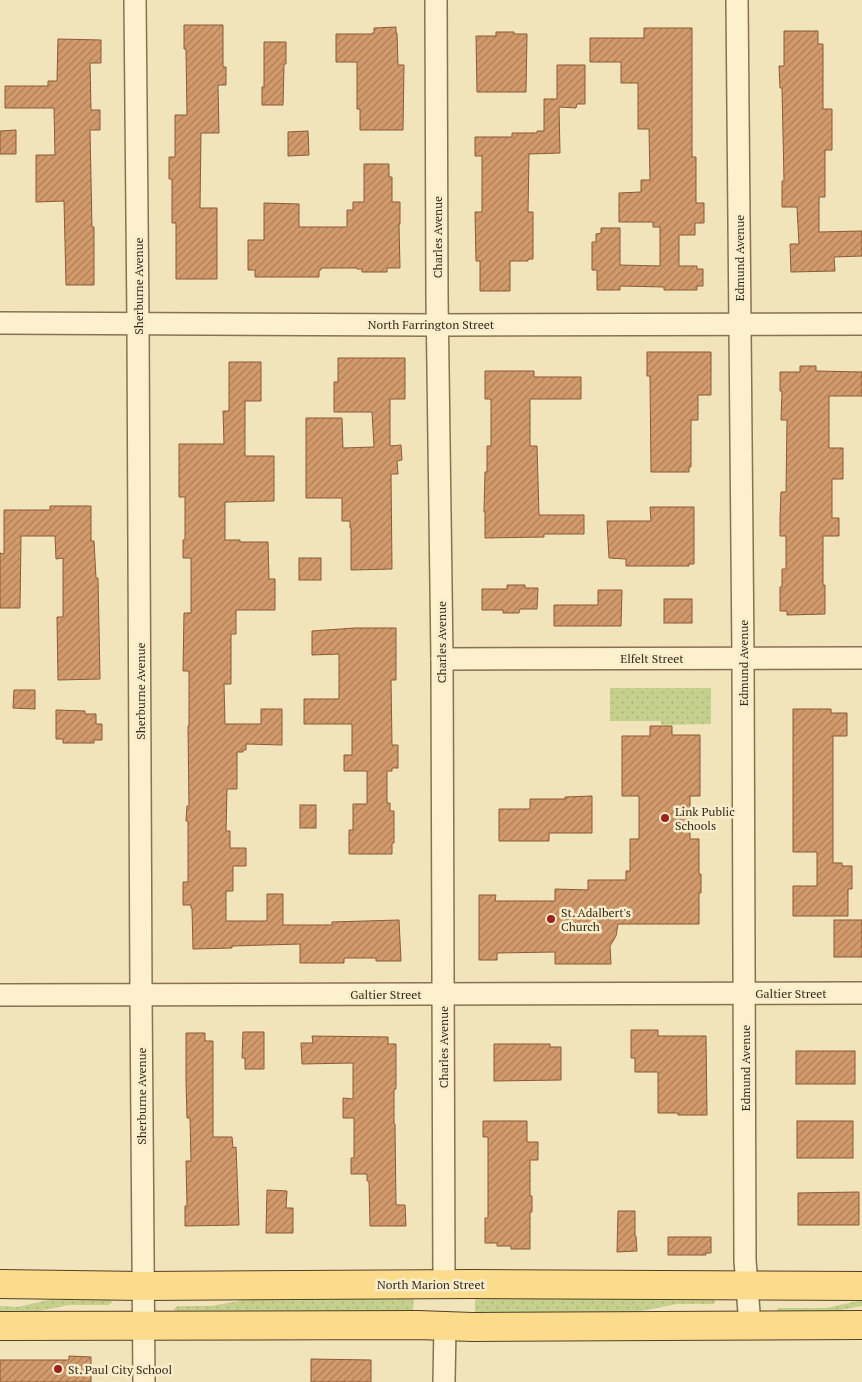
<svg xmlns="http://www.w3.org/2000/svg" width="862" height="1382" font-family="'PT Serif',serif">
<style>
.green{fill:url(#green-dots)}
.building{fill:url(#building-hatch);stroke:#8b5b37}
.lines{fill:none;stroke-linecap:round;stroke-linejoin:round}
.minor-casing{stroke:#897253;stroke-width:24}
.major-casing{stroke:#563f28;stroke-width:30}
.minor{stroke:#fcf0cd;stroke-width:21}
.major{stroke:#fadc8c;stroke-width:28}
.poi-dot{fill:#9d221e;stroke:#f8edca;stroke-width:2}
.labels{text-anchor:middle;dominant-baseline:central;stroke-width:5;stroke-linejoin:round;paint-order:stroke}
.street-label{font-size:12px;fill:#372919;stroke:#f8edca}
.poi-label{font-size:12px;fill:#372919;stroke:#f8edca;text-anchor:start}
</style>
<defs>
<pattern id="green-dots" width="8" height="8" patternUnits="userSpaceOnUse" patternTransform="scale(1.25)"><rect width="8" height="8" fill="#c6d08d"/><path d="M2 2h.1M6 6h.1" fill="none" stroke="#abb379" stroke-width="1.8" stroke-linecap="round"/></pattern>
<pattern id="building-hatch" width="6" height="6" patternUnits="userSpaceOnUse" patternTransform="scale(1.25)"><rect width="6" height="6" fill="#d39b6c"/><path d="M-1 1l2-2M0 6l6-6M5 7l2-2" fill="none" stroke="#ac7e58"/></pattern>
</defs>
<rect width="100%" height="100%" fill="#f1e3ba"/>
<g class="green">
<path d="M610,688H711V724L661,725V721H610Z"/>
<path d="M475,1296L715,1298V1303L712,1304H677L631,1313L617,1314L475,1312Z"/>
<path d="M414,1297L413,1311L410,1312H179L175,1311L174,1309L178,1306H211L255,1298Z"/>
<path d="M56,1298L110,1299L112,1302L109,1305H69L25,1314L0,1315V1306L18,1307Z"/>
<path d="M862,1300V1306L825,1313H776L778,1308H827Z"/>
</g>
<g class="building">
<path d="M184,25H223V67H226V85H218L219,133H201L200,208H217V279H176V223H172V179H169V157H175V115H187L186,49H184Z"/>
<path d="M396,27V33H397L398,65H404L403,130H360V109H357V62H336V34H372V33H374V28Z"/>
<path d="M644,28H692V157H696V203H704V223H695V235H679V266H697V269H703V286H697V290H664V287L620,286V290H597V270H592V242H596V234L601,233V228H620V265L660,266V227H653V222H619V193L641,192V180H650L649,129H638V83H621V62H590V38H644Z"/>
<path d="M784,31H818V44H823V109H832V150H825V197H819V232L862,231V256L834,257L835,271L791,272L790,244H799L797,207H782V181H784L782,88H780L779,66H784Z"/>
<path d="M496,32H514V34H527L526,92H477L476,36H496Z"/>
<path d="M58,39L101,40V63H90L91,110H100V130H90L92,227H94V285H66L64,201L36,202V155H55L54,108H5V86H48V81H57Z"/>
<path d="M264,42H286V64H284L283,105H262V87H264Z"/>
<path d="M557,65H585V104H577L576,108L559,107L560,153L529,154L528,212H533V259H528V261H510V291H480V261H476L475,212H482V156H475V137H512V133H537V131H544V99H557Z"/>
<path d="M16,130V154H0V131Z"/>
<path d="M308,131L309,155L288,156V132Z"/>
<path d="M364,164H389V177H392V202H400V224H399L400,268H387V272H362V269H357V268H321V270H319V277H255V270H248V240H264V203L299,204V227H347V210H353V202H364Z"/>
<path d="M647,352H711V395H698V420H691V467H689V472H651L650,376H647Z"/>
<path d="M338,358H405V399H390V446L401,445L402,460L397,461L398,474H391L392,569L351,570V528H350V521H342V498H306V418H342L343,448L374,447L372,412H334V382H338Z"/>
<path d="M229,362H261V401H245V456H274V501L225,502V540H240V542H268L269,579H275V610H236V634H231V684H224L225,724H261V709H282V745L246,744V750H243V752H237V789H227L226,831H230V848H246V866H233V891H226V921H267V894H283V925H332V922L399,920L401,961H376V958H344V963H300V944L232,946V948L193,949L192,908H191V905H183V882H188V821H186L187,806H189L188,726H189V671H183L184,613H191V558H183V540H185V497H179V444H224L223,411H229Z"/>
<path d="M800,366H816V371L862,372V396H829V448H843V479H832V518H839V536H823V585H825V614L787,615V611H780V587H782V569H786V536H780V518L781,492H786L787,420H781L782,391H780V372H800Z"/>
<path d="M485,371H534V377H581V399H530V446H537L539,515H584V534H544V537L485,538V512H484L485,472H487V446H491V399H485Z"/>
<path d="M50,506H91V541H94L96,578H98L100,679L58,680L57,617H63V558L56,559L55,536H21L20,608H0V553L4,554V510H50Z"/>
<path d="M650,507H694V564H689V566H626V559L609,558L607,521H651Z"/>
<rect x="299" y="558" width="22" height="22"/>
<path d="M507,585H525V588H538L537,609H520L519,613H503V610H482V589H507Z"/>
<path d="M598,590H622L621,626H554V605H598Z"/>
<rect x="664" y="599" width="28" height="24"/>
<path d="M355,628H396V680H391L392,745H398V768H392V771H387V803H390V811H394V843H392V854H349V830H353V804H367V771H344V755H352V724H304V699H339V654L312,655V631Z"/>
<path d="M14,690H35V709L13,708Z"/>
<path d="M793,709H831V713H847V736H833V863H842V866H852V889H848V916H793V886H817V852H793Z"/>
<path d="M56,710L85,711V714H96V724H102V740H94V743H63V739H56Z"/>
<path d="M650,726H672V735H700V796H690V839H699V874H701V893H699V924H618L616,936L610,946L611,964H555V952L497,953V960H479V895H496L495,901H555V889L588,890V880H626V871H630V839H639V796H622V736H650Z"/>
<path d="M592,796V833H549V841H499V809H530V799H565V797Z"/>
<rect x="300" y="805" width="16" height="23"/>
<rect x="834" y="920" width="28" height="37"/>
<path d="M631,1030H658V1036H706L707,1115H678V1113H658V1072H635V1058H631Z"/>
<path d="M243,1032H264V1069H245V1058H242Z"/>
<path d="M186,1033H205V1041H213V1137H232L233,1148L236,1147L239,1225L185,1226V1206H187L186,1161H191L190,1118H187L186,1081Z"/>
<path d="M312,1036L388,1037V1044H396V1089H394V1124H395L396,1205H405L406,1226H370L369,1181H367V1174H351V1158H354V1118H343V1098L353,1099V1063L302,1064L301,1043H313Z"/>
<path d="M494,1044H550V1047H561V1080L494,1081Z"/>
<rect x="796" y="1051" width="59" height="33"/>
<path d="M483,1121H527V1142H538V1160H530V1196H532V1212H530V1249H511V1246H497V1243H485V1218H488V1137H483Z"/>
<rect x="797" y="1121" width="56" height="37"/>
<path d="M267,1190L287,1191L286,1208H293V1233H266Z"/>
<path d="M859,1192V1225H798V1193Z"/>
<path d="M618,1211H635V1236H636L637,1251L617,1252Z"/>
<path d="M668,1237H711V1253H706V1255H668Z"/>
<path d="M69,1356L91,1357V1382H0V1360H69Z"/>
<path d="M311,1359L371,1360V1382H311Z"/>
</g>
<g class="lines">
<defs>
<g id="minor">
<path d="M135,0L138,323L141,995L144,1382"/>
<path d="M436,0L437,296L442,659L444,1284"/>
<path d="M737,0L743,657L745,1260L750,1326"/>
<path d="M0,323L438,325L862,324"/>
<path d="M442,659L862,658"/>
<path d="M0,995L862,993"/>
<path d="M444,1382L445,1326"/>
</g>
<g id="major">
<path d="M0,1284L143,1286L471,1284L862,1286"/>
<path d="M0,1326L418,1325L472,1327L862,1325"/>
</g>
</defs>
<use href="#minor" class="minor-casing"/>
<use href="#major" class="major-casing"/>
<use href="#minor" class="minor"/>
<use href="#major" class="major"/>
</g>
<g class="poi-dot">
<circle cx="665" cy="818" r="5"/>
<circle cx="551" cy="919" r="5"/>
<circle cx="58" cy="1369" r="5"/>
</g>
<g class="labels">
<g class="street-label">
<text transform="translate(437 237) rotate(-90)">Charles Avenue</text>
<text transform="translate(739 258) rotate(-90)">Edmund Avenue</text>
<text transform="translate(138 286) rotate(-90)">Sherburne Avenue</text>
<text x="431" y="324">North Farrington Street</text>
<text transform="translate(441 642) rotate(-90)">Charles Avenue</text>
<text x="652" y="658">Elfelt Street</text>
<text transform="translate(743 663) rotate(-90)">Edmund Avenue</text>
<text transform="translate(140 691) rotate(-90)">Sherburne Avenue</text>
<text x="791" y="993">Galtier Street</text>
<text x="386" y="994">Galtier Street</text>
<text transform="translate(443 1047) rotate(-90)">Charles Avenue</text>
<text transform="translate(745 1068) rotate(-90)">Edmund Avenue</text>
<text transform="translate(141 1096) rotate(-90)">Sherburne Avenue</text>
<text x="431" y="1284">North Marion Street</text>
</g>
<g class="poi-label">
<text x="675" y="811">Link Public<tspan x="675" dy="14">Schools</tspan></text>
<text x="561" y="912">St. Adalbert's<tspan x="561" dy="14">Church</tspan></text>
<text x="68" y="1369">St. Paul City School</text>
</g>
</g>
</svg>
